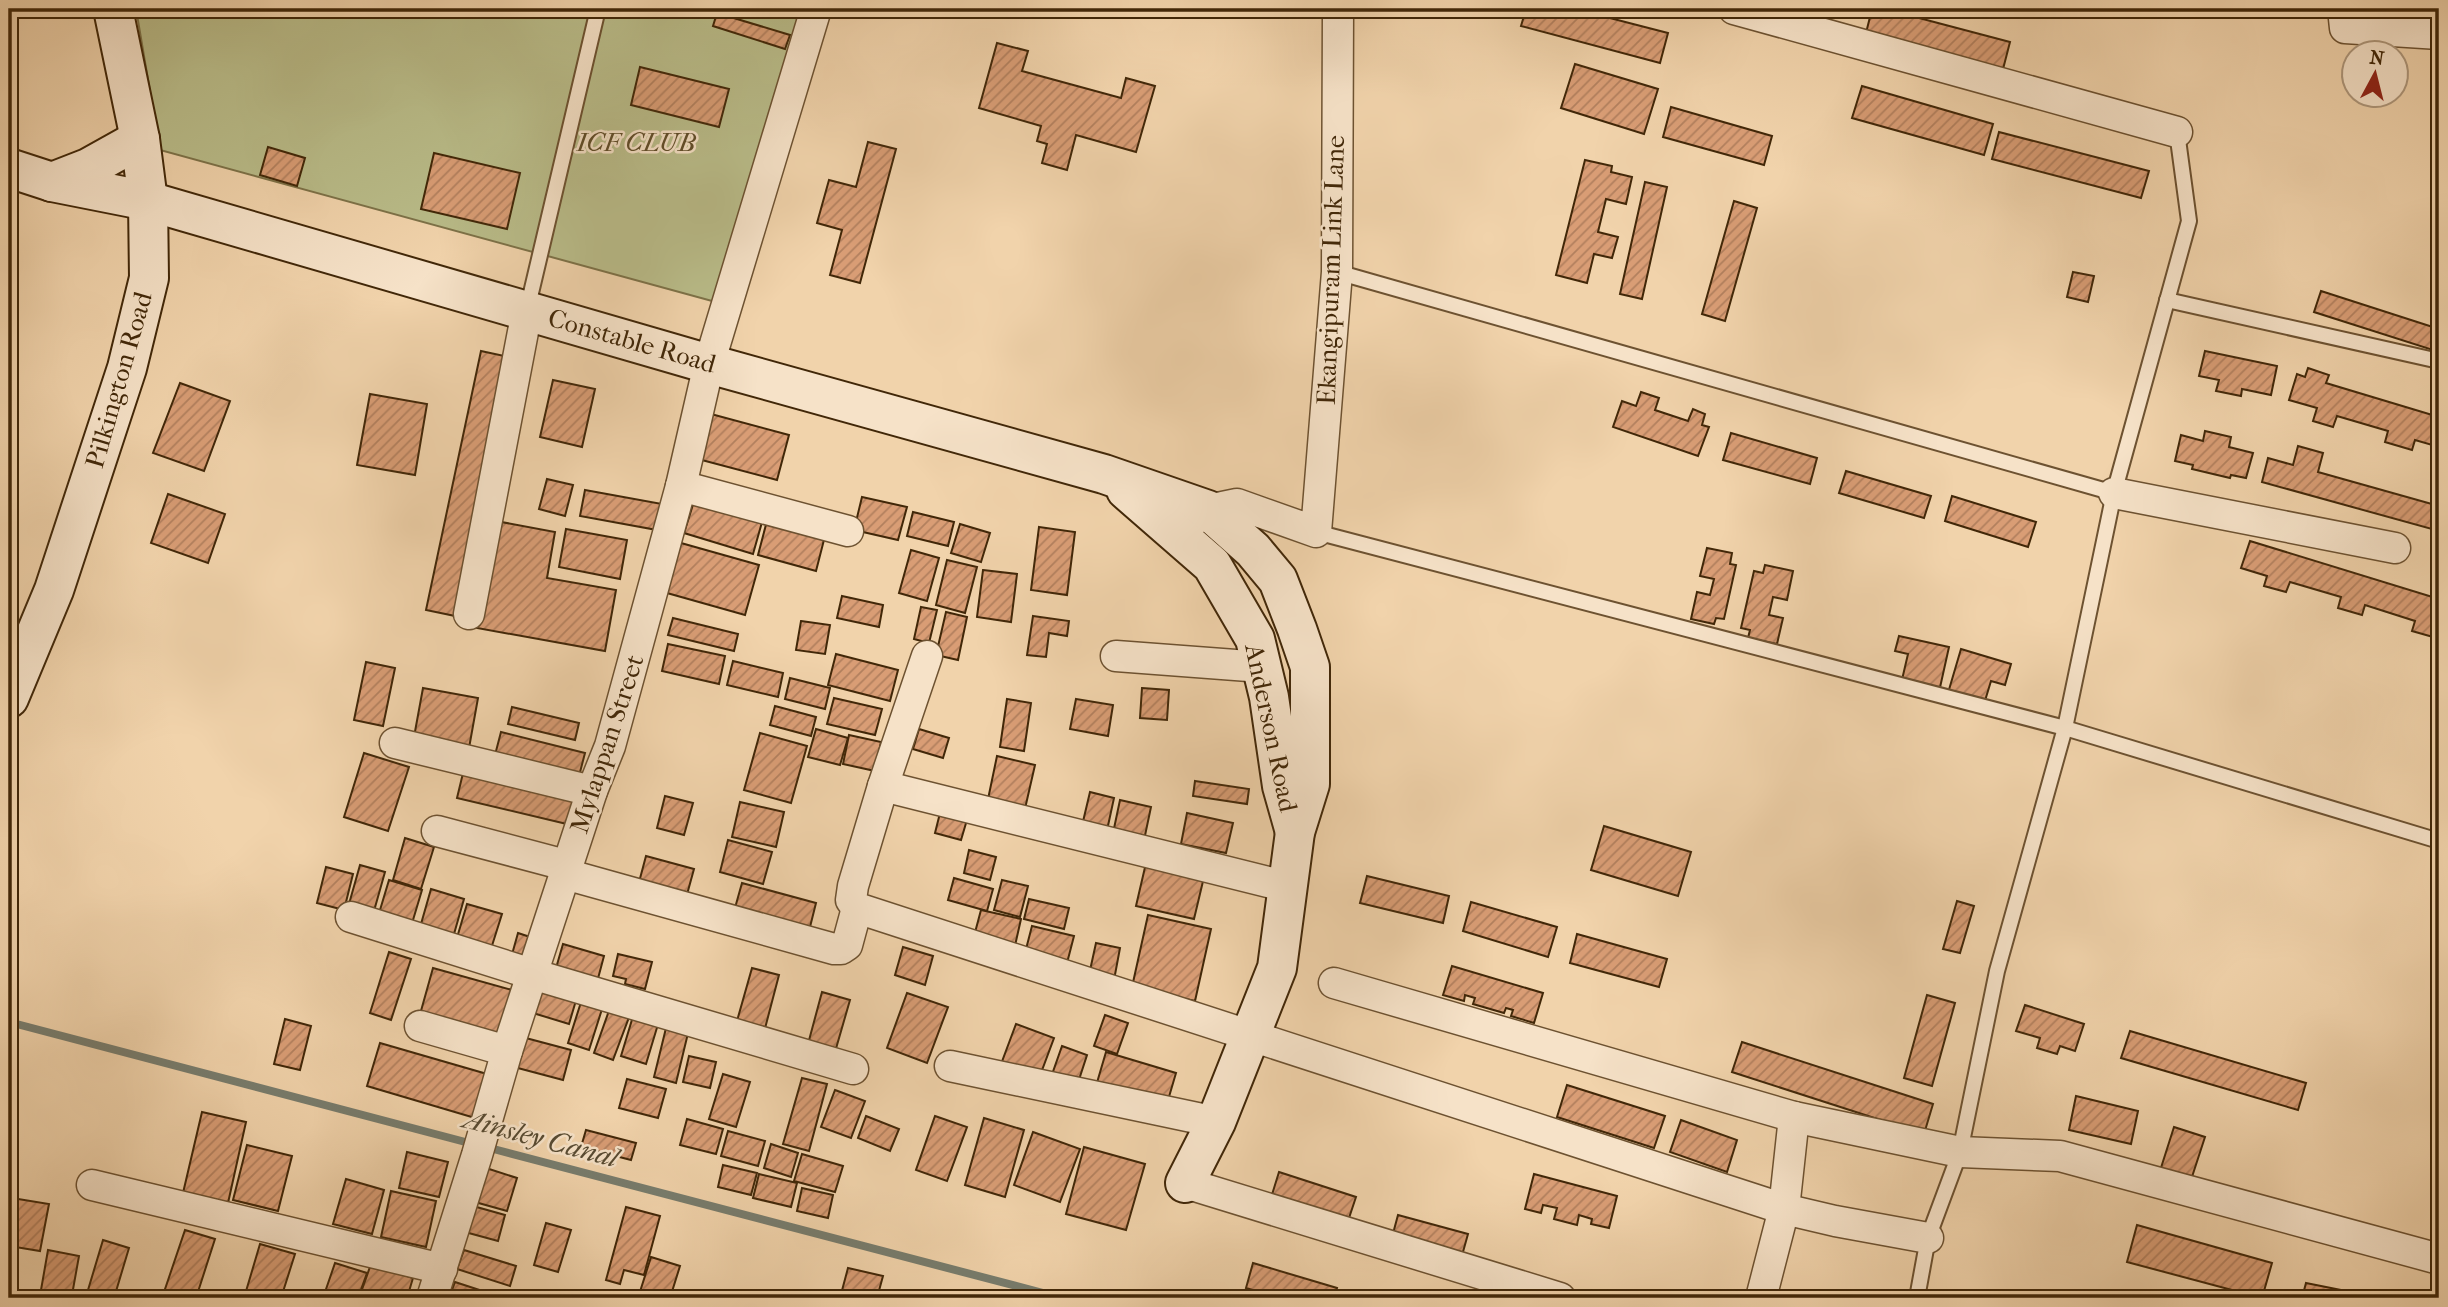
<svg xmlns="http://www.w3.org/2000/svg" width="2448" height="1307" font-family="'IM FELL French Canon',serif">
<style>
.park{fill:#b9bc89;stroke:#7d7248;stroke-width:2}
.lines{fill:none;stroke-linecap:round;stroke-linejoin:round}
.stream{stroke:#787d6e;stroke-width:8}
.building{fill:url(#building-hatch);stroke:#412708;stroke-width:2}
.lane-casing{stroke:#6d5231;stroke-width:18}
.street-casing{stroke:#6d5231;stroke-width:33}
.secondary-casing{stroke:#412708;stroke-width:42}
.lane{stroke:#f6e2c8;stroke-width:14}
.street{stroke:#f6e2c8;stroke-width:30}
.secondary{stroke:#f6e2c8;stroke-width:38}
.labels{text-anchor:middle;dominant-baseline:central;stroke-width:5;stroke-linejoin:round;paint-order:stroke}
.park-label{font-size:26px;font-style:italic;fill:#5f4c28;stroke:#f6e2c8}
.street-label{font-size:26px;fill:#412708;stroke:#f6e2c8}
.water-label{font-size:28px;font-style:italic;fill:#584b32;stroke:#f6e2c8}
</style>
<defs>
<pattern id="building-hatch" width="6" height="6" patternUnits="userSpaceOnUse" patternTransform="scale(1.75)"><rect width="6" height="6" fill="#d99d75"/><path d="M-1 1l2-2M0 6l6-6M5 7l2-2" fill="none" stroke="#b2805e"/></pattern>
</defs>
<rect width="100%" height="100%" fill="#f1d3ab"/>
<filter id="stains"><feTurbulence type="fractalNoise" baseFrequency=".00286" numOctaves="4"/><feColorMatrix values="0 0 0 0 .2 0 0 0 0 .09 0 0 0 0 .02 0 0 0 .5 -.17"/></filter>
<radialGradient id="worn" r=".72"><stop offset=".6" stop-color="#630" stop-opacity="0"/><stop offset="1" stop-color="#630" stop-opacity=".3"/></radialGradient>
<path class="park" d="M136,9H810L734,307L160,150Z"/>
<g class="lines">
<g class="stream">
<path d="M9,1022L473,1144"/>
<path d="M486,1147L1062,1298"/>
</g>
</g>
<g class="building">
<path d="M1526,9H1575L1668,33L1660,63L1521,26Z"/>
<path d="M1872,9H1885L2010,42L2002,73L1865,37Z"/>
<path d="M717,13L790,35L785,49L713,26Z"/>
<path d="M997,43L1028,51L1022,71L1121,98L1126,78L1155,86L1136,152L1076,135L1067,170L1042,163L1047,144L1037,141L1041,126L979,108Z"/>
<path d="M1575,64L1658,89L1644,134L1561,108Z"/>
<path d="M640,67L729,89L719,127L631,105Z"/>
<path d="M1862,86L1993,124L1984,155L1852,118Z"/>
<path d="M1671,107L1772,136L1764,165L1663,137Z"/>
<path d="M1999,132L2149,171L2141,198L1992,159Z"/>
<path d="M868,142L896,149L860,283L830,275L842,230L817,223L829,180L856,187Z"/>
<path d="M268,147L305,158L297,186L260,175Z"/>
<path d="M434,153L520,173L507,229L421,209Z"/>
<path d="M1585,160L1612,166L1611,172L1632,177L1626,204L1606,199L1598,232L1618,237L1612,258L1594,254L1587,283L1556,275Z"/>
<path d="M1645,182L1667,187L1642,299L1620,294Z"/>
<path d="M1734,201L1757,208L1725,321L1702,314Z"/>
<path d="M2073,272L2094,276L2088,302L2067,297Z"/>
<path d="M2321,291L2439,329V352L2314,312Z"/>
<path d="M481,351L514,358L460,617L426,610Z"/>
<path d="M2205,351L2277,366L2271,395L2242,389L2241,396L2216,391L2219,380L2199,376Z"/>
<path d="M2308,368L2329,375L2326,383L2439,417V447L2415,440L2412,450L2385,442L2388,431L2337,416L2333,427L2313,421L2317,408L2289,400L2297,374L2305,377Z"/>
<path d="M553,380L595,389L582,447L540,437Z"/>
<path d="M180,383L230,401L204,471L153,453Z"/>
<path d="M1641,392L1659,398L1655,410L1688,421L1693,409L1705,414L1702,425L1709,427L1698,456L1613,427L1622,401L1636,406Z"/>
<path d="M370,394L427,404L415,475L357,465Z"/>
<path d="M711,414L789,435L777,480L698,459Z"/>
<path d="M2205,431L2231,437L2229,447L2253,453L2246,478L2231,475L2230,478L2192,469L2193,465L2175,461L2181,435L2203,441Z"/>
<path d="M1731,433L1817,458L1810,484L1723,460Z"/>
<path d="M2298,446L2323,453L2318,472L2439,506V531L2262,482L2268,458L2293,465Z"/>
<path d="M1846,471L1931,496L1924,518L1839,493Z"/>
<path d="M547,479L573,485L565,516L539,509Z"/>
<path d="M585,490L662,504L657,530L580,516Z"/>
<path d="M168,494L225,514L208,563L151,543Z"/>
<path d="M696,495L764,515L753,554L684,533Z"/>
<path d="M1952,496L2036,522L2028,547L1945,521Z"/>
<path d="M862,497L907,507L898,540L854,530Z"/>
<path d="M913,512L954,522L948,546L907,536Z"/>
<path d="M768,517L826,532L816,571L758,555Z"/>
<path d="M496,521L555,532L547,578L616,590L605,651L477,628Z"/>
<path d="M960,524L990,533L981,562L951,553Z"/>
<path d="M1039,527L1075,532L1067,595L1031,590Z"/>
<path d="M566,529L627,540L620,579L559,567Z"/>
<path d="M2250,541L2439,599V625L2437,624L2433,637L2412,631L2415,621L2365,605L2362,615L2338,608L2341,597L2290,582L2286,592L2264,586L2267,576L2241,568Z"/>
<path d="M681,543L759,565L745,615L667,593Z"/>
<path d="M1707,548L1732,553L1730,564L1736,565L1724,619L1716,618L1714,624L1691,619L1697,592L1710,595L1714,579L1700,576Z"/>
<path d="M911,550L939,558L927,601L899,593Z"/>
<path d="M947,560L977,567L965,613L936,605Z"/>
<path d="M1765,565L1793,571L1787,600L1773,597L1769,615L1783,618L1777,644L1748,638L1750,630L1741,628L1754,571L1763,573Z"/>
<path d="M983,570L1017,574L1011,622L977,617Z"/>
<path d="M842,596L883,605L879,627L837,618Z"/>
<path d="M921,607L937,610L929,643L914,639Z"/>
<path d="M946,612L967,617L958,660L936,655Z"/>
<path d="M1033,616L1069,621L1067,636L1049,633L1046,657L1027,655Z"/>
<path d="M673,618L738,634L734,651L668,635Z"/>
<path d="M801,621L830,625L825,654L796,650Z"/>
<path d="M1899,636L1949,647L1939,692L1901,684L1908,654L1895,651Z"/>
<path d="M668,644L725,656L719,684L662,671Z"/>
<path d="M1961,649L2011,664L2005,685L1991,681L1984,704L1948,693Z"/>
<path d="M836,654L898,670L890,701L828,685Z"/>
<path d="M733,661L783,673L778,697L727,685Z"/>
<path d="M366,662L395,668L383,726L354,720Z"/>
<path d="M790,678L830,688L825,709L785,699Z"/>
<path d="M423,688L478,698L469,748L414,737Z"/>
<path d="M1142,688L1169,690L1167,720L1140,718Z"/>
<path d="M834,698L882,709L875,735L827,724Z"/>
<path d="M1007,699L1031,703L1024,751L1000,747Z"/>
<path d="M1076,699L1113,705L1108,736L1070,729Z"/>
<path d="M775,706L816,717L811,736L770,725Z"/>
<path d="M512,707L579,723L575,740L508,724Z"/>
<path d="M816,729L848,738L840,765L808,757Z"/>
<path d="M919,729L949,738L943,758L913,749Z"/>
<path d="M501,732L585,753L579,776L495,755Z"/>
<path d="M760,733L807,746L791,803L744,790Z"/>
<path d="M849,735L881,742L875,771L843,764Z"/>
<path d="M364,753L409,767L388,831L344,817Z"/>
<path d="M997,756L1035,765L1024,813L987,804Z"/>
<path d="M464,769L578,795L571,825L457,798Z"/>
<path d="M1195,781L1249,789L1247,804L1193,796Z"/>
<path d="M1090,792L1114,798L1106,835L1081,830Z"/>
<path d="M665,796L693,803L684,835L657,828Z"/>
<path d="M1120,800L1151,807L1143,845L1112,838Z"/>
<path d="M740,802L784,812L776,847L732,837Z"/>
<path d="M942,805L969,813L961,840L935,833Z"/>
<path d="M1187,813L1233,823L1226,853L1181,844Z"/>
<path d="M1604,826L1691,852L1678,896L1591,870Z"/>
<path d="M405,838L434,847L421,889L393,880Z"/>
<path d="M728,840L772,852L763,884L720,872Z"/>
<path d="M969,850L996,857L990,880L964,873Z"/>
<path d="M646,856L694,869L686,898L638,886Z"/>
<path d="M1146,863L1204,877L1194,919L1136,906Z"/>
<path d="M360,865L385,872L372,918L347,911Z"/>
<path d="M326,867L353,874L344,910L317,903Z"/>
<path d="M1367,876L1449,896L1443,923L1360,903Z"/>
<path d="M954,878L993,889L987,911L948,900Z"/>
<path d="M389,880L422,890L410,930L377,920Z"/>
<path d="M1002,880L1028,886L1020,917L994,910Z"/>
<path d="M742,883L816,903L808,935L733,915Z"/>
<path d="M431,889L464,899L452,941L419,931Z"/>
<path d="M1029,899L1069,908L1064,929L1024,919Z"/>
<path d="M1957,901L1974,906L1960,953L1943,949Z"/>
<path d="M1471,902L1557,927L1548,957L1463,931Z"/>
<path d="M467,904L502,914L490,952L456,941Z"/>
<path d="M981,910L1021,919L1014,950L973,940Z"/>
<path d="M1148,915L1211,929L1195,1001L1132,987Z"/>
<path d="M1032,926L1074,936L1067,963L1025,953Z"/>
<path d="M518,933L533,938L526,962L511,958Z"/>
<path d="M1577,934L1667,959L1659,987L1570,963Z"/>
<path d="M1096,943L1120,948L1114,980L1089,975Z"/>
<path d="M563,944L604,956L596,986L554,975Z"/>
<path d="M903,947L933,956L925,985L895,975Z"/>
<path d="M389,952L411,959L391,1020L370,1013Z"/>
<path d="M618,954L652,962L645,989L625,984L626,979L613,976Z"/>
<path d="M1452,966L1543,993L1534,1023L1511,1016L1513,1010L1506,1008L1504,1013L1473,1004L1475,998L1465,995L1464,1001L1443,995Z"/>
<path d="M433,968L512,990L498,1040L419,1018Z"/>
<path d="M752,968L779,975L763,1036L735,1028Z"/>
<path d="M541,986L577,997L569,1024L533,1013Z"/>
<path d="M822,992L850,1000L835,1052L808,1044Z"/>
<path d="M907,993L948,1007L927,1063L887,1048Z"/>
<path d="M1927,995L1955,1003L1932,1086L1904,1078Z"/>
<path d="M582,999L603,1006L589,1050L568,1043Z"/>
<path d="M611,1005L631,1012L613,1060L594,1053Z"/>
<path d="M2025,1005L2084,1024L2075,1051L2060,1046L2057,1054L2037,1048L2040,1038L2016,1031Z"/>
<path d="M634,1013L659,1021L646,1064L621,1056Z"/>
<path d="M1105,1015L1128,1023L1117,1054L1094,1046Z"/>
<path d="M285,1019L311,1026L300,1070L274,1064Z"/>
<path d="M667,1024L689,1029L676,1083L654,1077Z"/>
<path d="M1016,1024L1054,1038L1035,1089L997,1075Z"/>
<path d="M2130,1031L2306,1083L2298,1110L2121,1058Z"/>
<path d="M522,1037L571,1050L563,1080L514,1067Z"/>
<path d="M1742,1042L1933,1104L1924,1134L1732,1072Z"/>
<path d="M380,1043L487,1074L475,1118L367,1086Z"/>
<path d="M1062,1046L1087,1055L1074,1095L1048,1086Z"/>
<path d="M1106,1052L1176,1073L1161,1124L1091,1103Z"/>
<path d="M689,1056L716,1062L710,1088L683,1082Z"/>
<path d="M723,1074L750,1082L736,1127L709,1119Z"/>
<path d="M802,1078L827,1084L809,1151L783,1144Z"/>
<path d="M627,1079L666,1089L658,1118L619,1108Z"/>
<path d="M1567,1085L1665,1116L1654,1148L1557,1117Z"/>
<path d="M835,1090L865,1101L851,1138L821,1127Z"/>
<path d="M2076,1096L2138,1111L2131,1144L2069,1130Z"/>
<path d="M202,1112L246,1122L228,1203L183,1193Z"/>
<path d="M866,1116L899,1129L890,1151L858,1138Z"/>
<path d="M935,1116L967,1127L947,1181L916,1170Z"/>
<path d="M984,1118L1024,1130L1005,1197L965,1185Z"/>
<path d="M687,1119L723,1129L716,1154L680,1145Z"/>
<path d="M1681,1120L1737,1140L1727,1172L1670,1152Z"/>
<path d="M2174,1127L2205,1137L2190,1183L2159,1174Z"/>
<path d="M586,1130L636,1143L631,1160L581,1147Z"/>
<path d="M728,1131L765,1141L758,1166L721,1156Z"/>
<path d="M1033,1132L1080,1149L1060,1202L1014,1185Z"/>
<path d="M771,1144L798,1153L791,1177L764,1168Z"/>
<path d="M247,1145L292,1156L278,1211L233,1200Z"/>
<path d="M1084,1147L1145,1164L1126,1230L1066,1214Z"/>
<path d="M407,1152L448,1162L439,1197L399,1188Z"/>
<path d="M802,1154L843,1166L835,1192L794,1181Z"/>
<path d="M723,1165L757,1173L751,1195L718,1187Z"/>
<path d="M486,1168L517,1178L507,1211L475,1202Z"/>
<path d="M1279,1172L1356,1197L1346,1227L1270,1201Z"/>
<path d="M759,1174L797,1183L791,1207L753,1198Z"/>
<path d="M1534,1174L1617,1196L1609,1228L1591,1224L1592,1219L1579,1215L1577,1225L1554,1219L1557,1208L1543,1205L1541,1213L1525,1209Z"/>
<path d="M346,1179L384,1190L372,1234L333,1224Z"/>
<path d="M802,1188L833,1195L828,1218L797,1211Z"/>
<path d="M391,1191L436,1201L426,1247L381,1237Z"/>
<path d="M12,1198L49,1204L40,1251L9,1246V1219Z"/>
<path d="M473,1206L505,1215L498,1241L465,1232Z"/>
<path d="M626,1207L660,1216L644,1275L624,1270L620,1284L606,1280Z"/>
<path d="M1398,1215L1468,1234L1461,1259L1391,1241Z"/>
<path d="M546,1223L571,1230L558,1272L534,1265Z"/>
<path d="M2137,1225L2272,1263L2262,1298L2127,1262Z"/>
<path d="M185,1230L215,1239L196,1298H162Z"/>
<path d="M103,1240L129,1248L114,1298L88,1290Z"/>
<path d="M260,1244L295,1254L281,1298H244Z"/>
<path d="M48,1250L79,1256L72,1295L41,1290Z"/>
<path d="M464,1250L516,1266L510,1286L457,1269Z"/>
<path d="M651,1257L680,1266L670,1298H638Z"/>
<path d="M335,1263L367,1273L358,1298H323Z"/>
<path d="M1253,1263L1337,1288L1334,1298H1279L1246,1288Z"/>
<path d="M371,1264L413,1278L407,1298H359Z"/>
<path d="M848,1268L883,1276L877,1298H840Z"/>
<path d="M455,1282L504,1298H449Z"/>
<path d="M2306,1283L2371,1296L2370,1298H2302Z"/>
<path d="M9,1288L32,1293L31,1298H9Z"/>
<path d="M898,1291L920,1297V1298H896Z"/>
</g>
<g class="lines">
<defs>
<g id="lane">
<path d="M1337,272L2114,493"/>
<path d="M2167,300L2439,361"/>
<path d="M527,310L598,9"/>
<path d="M1316,532L2065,728L2439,841"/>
<path d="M1917,1298L1928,1238L1960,1152L1997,971L2065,728L2114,493L2189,221L2177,132"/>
</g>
<g id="street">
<path d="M1734,9L2177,132"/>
<path d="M2343,9L2345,28L2439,34"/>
<path d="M681,486L848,531"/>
<path d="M2114,493L2395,548"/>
<path d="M1194,520L1208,510L1237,504L1316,532L1337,272L1338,9"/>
<path d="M469,614L527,311"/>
<path d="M927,656L883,786L853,886L851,900L857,908L1784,1209L1835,1221L1928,1238"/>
<path d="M1116,656L1262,667"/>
<path d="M395,743L592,791"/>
<path d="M883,786L1288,887"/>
<path d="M437,831L569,866"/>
<path d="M565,874L834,949H841L847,945L857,908"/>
<path d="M351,917L532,974L853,1069"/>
<path d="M1334,983L1794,1117L1960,1152L2060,1156L2439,1259"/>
<path d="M420,1026L507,1051"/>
<path d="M950,1066L1216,1122"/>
<path d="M1185,1183L1560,1298"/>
<path d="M92,1185L442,1269"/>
<path d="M432,1298L477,1155L507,1051L592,791L610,746L681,486L709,364L816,9"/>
<path d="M1761,1298L1784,1209L1794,1117"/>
</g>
<g id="secondary">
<path d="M9,168L52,182L148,201L709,364L1104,474L1208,510L1253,550L1278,580L1297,629L1310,667V784L1295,832L1277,968L1216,1122L1185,1183"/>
<path d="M52,182L88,168L140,139"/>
<path d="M1126,490L1212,565L1255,639L1269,697L1282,786L1295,832"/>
<path d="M9,698L54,590L127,368L149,278L148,201L140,139L113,9"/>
</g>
</defs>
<use href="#lane" class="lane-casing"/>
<use href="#street" class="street-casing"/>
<use href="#secondary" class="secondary-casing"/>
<use href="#lane" class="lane"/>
<use href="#street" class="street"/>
<use href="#secondary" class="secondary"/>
</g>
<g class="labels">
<g class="park-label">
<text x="636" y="142">ICF CLUB</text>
</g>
<g class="street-label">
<text transform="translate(1331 270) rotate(-88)">Ekangipuram Link Lane</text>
<text transform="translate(632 341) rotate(16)">Constable Road</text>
<text transform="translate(119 380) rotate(-74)">Pilkington Road</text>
<text transform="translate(1271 728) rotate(78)">Anderson Road</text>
<text transform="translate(607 744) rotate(-72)">Mylappan Street</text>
</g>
<g class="water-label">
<text transform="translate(541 1138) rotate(15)">Ainsley Canal</text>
</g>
</g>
<rect width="2448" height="1307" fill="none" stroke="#f1d3ab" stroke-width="35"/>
<rect x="10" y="10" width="2427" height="1286" fill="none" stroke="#412708" stroke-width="3.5"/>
<rect x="18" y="18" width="2413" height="1272" fill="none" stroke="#412708" stroke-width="2"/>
<g transform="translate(2375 74) rotate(7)"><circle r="33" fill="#f6e2c8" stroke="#ae977b" stroke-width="2"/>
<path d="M0-5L12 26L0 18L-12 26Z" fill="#8f2418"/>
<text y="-10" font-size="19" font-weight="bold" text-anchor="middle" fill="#412708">N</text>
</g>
<rect width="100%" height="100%" filter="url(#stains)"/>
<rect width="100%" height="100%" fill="url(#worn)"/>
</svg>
